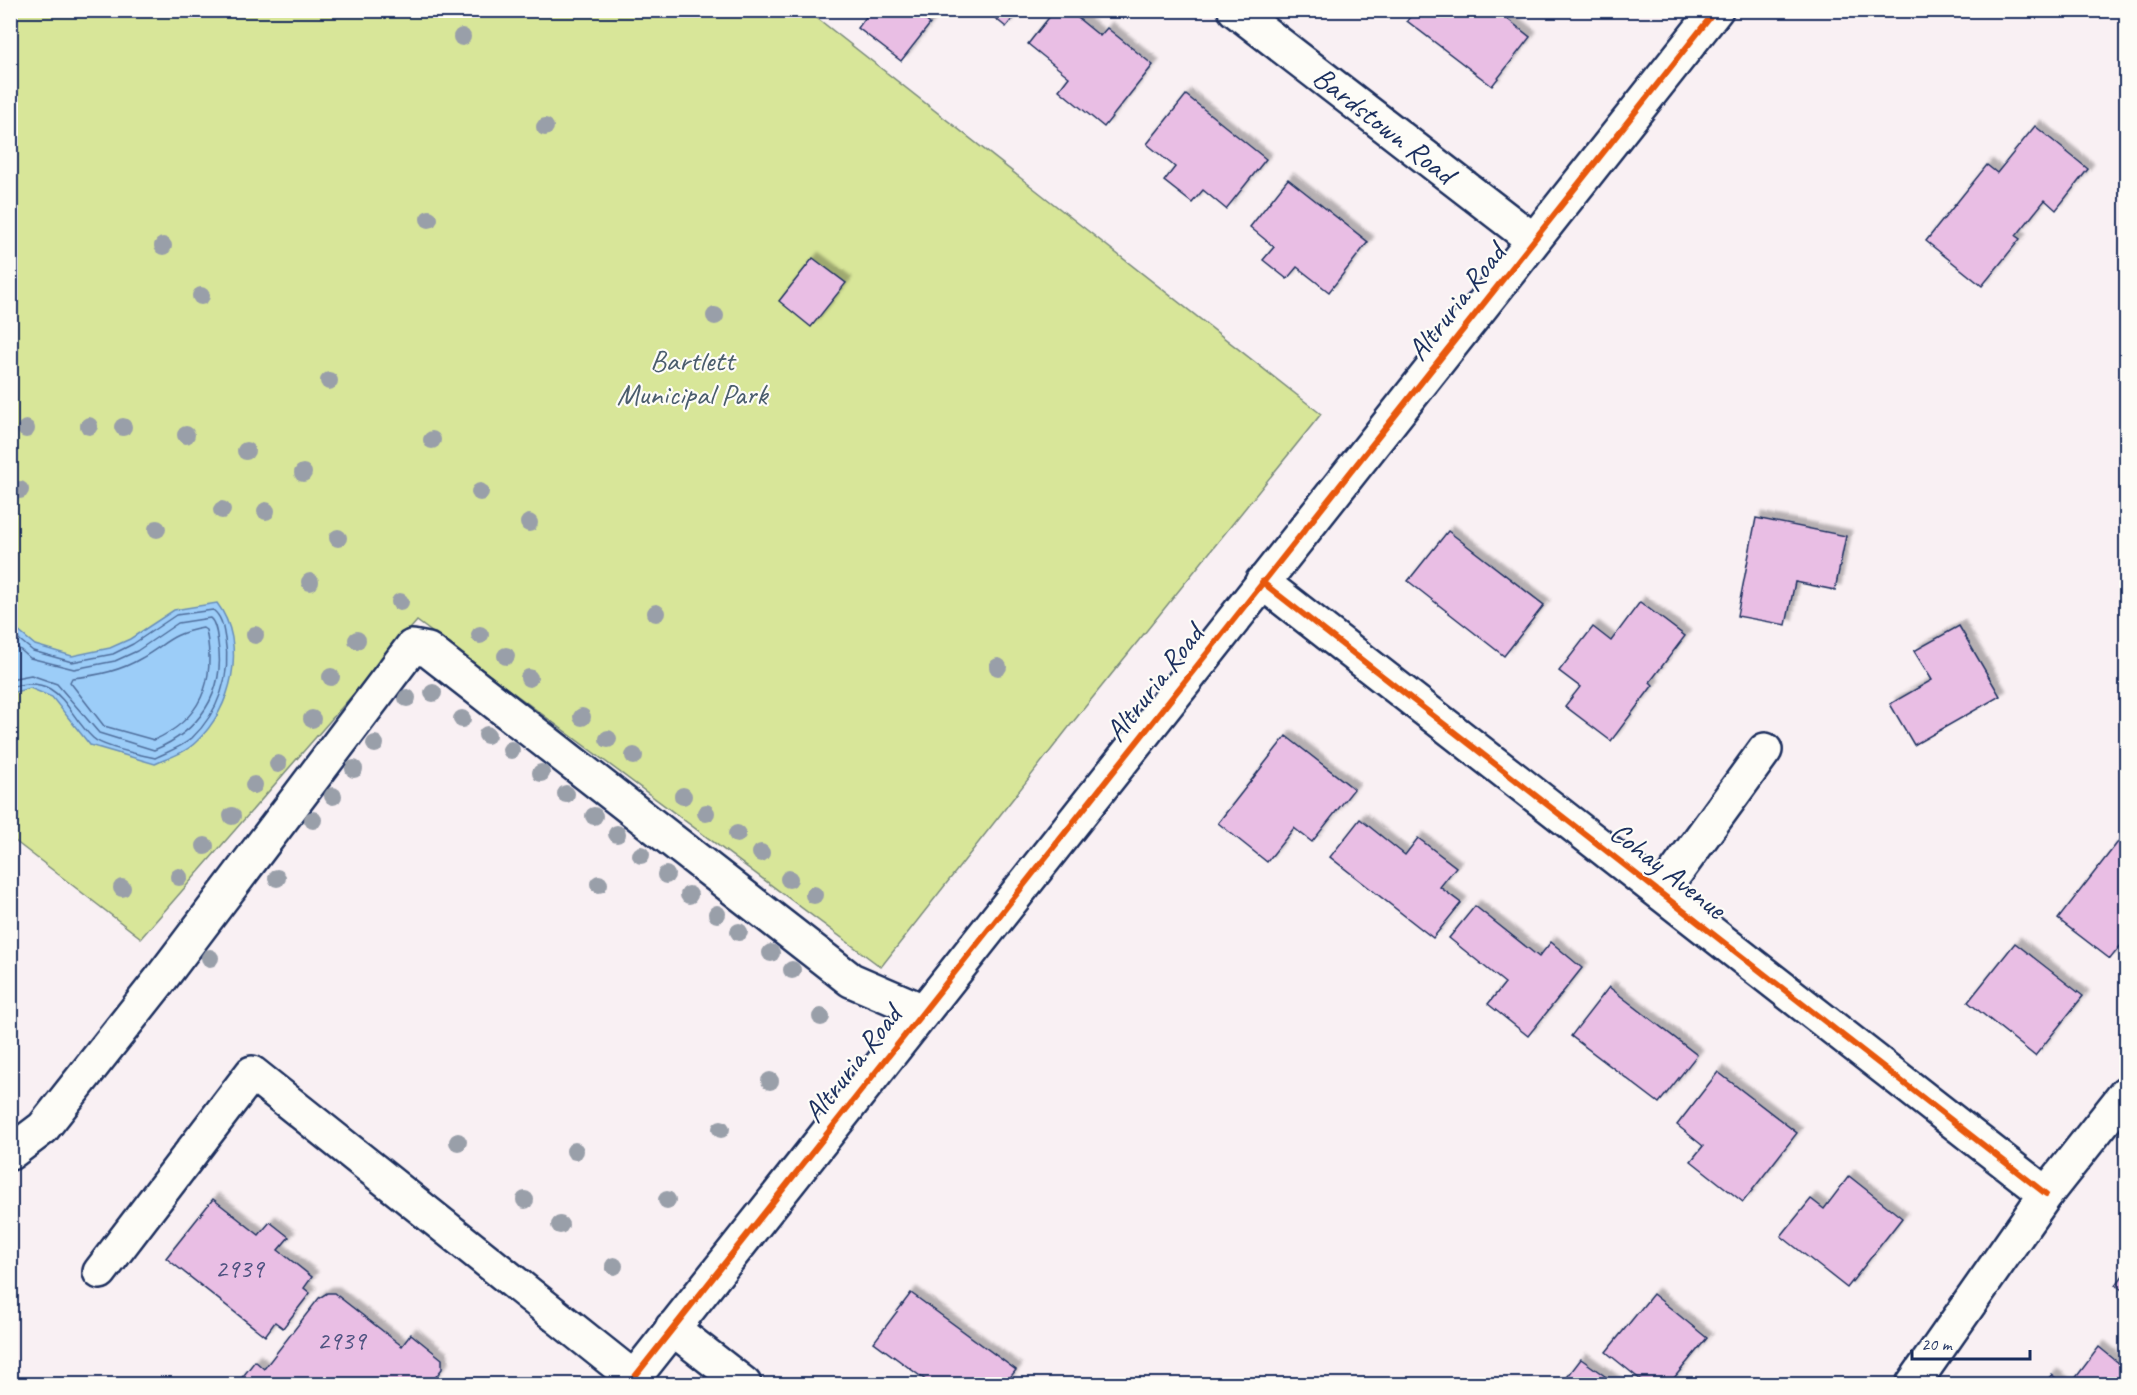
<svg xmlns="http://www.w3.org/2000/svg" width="2137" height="1395" font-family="Caveat,sans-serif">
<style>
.green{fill:#d8e699;stroke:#7a8a7c;stroke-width:1.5}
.water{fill:#9ccdf8;stroke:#688eba;stroke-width:1.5}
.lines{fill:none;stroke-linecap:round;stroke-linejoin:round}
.shore{stroke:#4f6e9c;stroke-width:1.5}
.building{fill:#e9bee4;stroke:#1b2f5e;stroke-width:1.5;filter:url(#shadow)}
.minor-casing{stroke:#1b2f5e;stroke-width:38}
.minor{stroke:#fdfcf7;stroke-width:33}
.cycleway-casing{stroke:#fdfcf7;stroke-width:10}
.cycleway{stroke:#e8590c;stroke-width:6}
.tree{fill:#999fa9}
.labels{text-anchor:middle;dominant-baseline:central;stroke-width:4.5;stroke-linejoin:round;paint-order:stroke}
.number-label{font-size:27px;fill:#4e5380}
.street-label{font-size:30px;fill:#1b2f5e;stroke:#fdfcf7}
.park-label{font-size:30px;fill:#4a5d6d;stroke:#fdfcf7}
</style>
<defs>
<filter id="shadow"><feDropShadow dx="5.5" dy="-5.5" stdDeviation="1.5" flood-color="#0004"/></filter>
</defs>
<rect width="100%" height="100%" fill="#f9f0f3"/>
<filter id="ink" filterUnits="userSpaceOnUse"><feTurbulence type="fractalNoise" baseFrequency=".0167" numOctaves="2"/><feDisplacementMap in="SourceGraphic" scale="12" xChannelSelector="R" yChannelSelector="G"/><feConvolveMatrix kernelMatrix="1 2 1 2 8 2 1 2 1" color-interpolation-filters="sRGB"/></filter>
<g filter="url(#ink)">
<path class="green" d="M10,11H808L1321,414L1069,727L881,967L417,621L141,938L11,838Z"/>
<path class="water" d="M217,603C248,644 232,709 196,742C185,753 168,758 155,764L90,745L52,697L30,688L11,693V625L35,645L72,656L110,648L130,639L174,610Z"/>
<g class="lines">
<g class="shore">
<path d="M203,628L206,630C216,680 202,719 154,740L104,726L70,682L72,678C95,676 120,671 140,659C167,644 169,634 203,628Z"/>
<path d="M10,632L33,651L72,662L113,654L133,644L176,615L213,610C222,617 223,627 225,639C232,675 218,713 192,738C182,747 167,752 155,758C141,755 102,747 93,738C64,711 62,673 10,687"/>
<path d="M10,641L30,658L74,669L115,661L137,651L178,623L210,618C216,623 217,635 218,643C226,693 198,732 154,750L99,733L57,684L31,675L10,679"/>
</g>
</g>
<g class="building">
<path d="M871,10H913L930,24L901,61L858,28Z"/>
<path d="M985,10H1019L1006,27Z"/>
<path d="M1055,10H1068L1100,36L1107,28L1153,65L1104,127L1059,90L1069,77L1028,44Z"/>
<path d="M1415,10H1496L1530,37L1492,86L1407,21Z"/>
<path d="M1186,95L1266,159L1226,209L1203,190L1192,203L1164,181L1175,167L1147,144Z"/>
<path d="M2035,126L2088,169L2056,210L2045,200L2016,236L2020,239L1982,286L1926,241L1987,165L1997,173Z"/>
<path d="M1288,179L1368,242L1329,292L1297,267L1287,279L1263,260L1274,247L1250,227Z"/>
<path d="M813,258L846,283L811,327L779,301Z"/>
<path d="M1756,518L1846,536L1835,590L1795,582L1786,625L1737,616Z"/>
<path d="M1448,531L1544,605L1504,656L1408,581Z"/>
<path d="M1640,602L1685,636L1650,682L1653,685L1611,741L1565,706L1580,687L1559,671L1593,627L1611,641Z"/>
<path d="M1959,626L2000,696L1914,745L1890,704L1932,680L1914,651Z"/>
<path d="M1286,736L1354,789L1312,842L1294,828L1267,862L1218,823Z"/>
<path d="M1360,819L1405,855L1418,838L1456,867L1440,887L1461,903L1433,938L1330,857Z"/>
<path d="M2125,833L2126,939L2110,959L2058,919Z"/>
<path d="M1475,906L1539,957L1551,942L1582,968L1528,1036L1488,1004L1505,983L1449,938Z"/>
<path d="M2015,943L2083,996L2035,1056L1968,1002Z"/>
<path d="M1609,987L1697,1055L1659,1103L1571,1036Z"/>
<path d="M1718,1072L1797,1133L1743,1202L1691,1161L1703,1146L1677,1125Z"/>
<path d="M1849,1176L1902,1218L1847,1288L1781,1236L1811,1199L1824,1209Z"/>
<path d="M213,1199L259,1235L270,1222L289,1237L278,1250L312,1277L304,1288L310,1293L283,1328L275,1322L265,1336L166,1258Z"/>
<path d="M2126,1271V1293L2116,1285Z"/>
<path d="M327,1293H334L402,1346L411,1334L442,1359V1369L430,1384H237L255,1361L264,1369L319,1298Z"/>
<path d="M911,1293L1016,1370L1005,1384H931L874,1342Z"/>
<path d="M1653,1294L1707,1338L1669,1384H1646L1606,1352Z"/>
<path d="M2099,1347L2126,1369V1384H2071Z"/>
<path d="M1581,1359L1616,1384H1562Z"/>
<path d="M2052,1375L2064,1384H2044Z"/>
</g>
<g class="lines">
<defs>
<g id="minor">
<path d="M1235,10L1533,240"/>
<path d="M1262,582L2046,1194"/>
<path d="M1661,893L1765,750"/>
<path d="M10,1153L43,1128L160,980L412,647L428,650L851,980L923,1011"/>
<path d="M100,1272L252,1073L634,1378"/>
<path d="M672,1328L744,1384"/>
<path d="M629,1384L1716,10"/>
<path d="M1913,1384L2046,1194L2126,1093"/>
</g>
</defs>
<use href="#minor" class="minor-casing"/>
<use href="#minor" class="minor"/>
<defs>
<g id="cycleway">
<path d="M1262,582L2046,1194"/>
<path d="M629,1384L1716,10"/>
</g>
</defs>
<use href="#cycleway" class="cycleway-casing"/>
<use href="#cycleway" class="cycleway"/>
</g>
<g class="tree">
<circle cx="462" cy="37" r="9"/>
<circle cx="545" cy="127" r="9"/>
<circle cx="429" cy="219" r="9"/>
<circle cx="163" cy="246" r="9"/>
<circle cx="201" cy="296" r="9"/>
<circle cx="715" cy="316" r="9"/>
<circle cx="329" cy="381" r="9"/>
<circle cx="89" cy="426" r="9"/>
<circle cx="123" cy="427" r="9"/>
<circle cx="26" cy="429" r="9"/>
<circle cx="186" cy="435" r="9"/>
<circle cx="432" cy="440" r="9"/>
<circle cx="246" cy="451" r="9"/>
<circle cx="303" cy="473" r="9"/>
<circle cx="20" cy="490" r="9"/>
<circle cx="480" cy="492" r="9"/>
<circle cx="222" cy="510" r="9"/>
<circle cx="266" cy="511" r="9"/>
<circle cx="529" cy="523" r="9"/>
<circle cx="157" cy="529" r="9"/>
<circle cx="338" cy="538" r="9"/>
<circle cx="310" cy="582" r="9"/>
<circle cx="400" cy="602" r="9"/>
<circle cx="656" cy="613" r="9"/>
<circle cx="255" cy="635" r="9"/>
<circle cx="480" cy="635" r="9"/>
<circle cx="357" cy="640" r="9"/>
<circle cx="506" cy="656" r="9"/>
<circle cx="998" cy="667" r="9"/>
<circle cx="331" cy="677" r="9"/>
<circle cx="529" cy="678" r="9"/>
<circle cx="433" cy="693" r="9"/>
<circle cx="407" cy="698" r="9"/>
<circle cx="582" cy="717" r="9"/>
<circle cx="312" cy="719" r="9"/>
<circle cx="462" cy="719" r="9"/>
<circle cx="487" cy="735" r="9"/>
<circle cx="608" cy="739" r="9"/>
<circle cx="375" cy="744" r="9"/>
<circle cx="511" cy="750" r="9"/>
<circle cx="634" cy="756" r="9"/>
<circle cx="278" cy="764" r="9"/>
<circle cx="354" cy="769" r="9"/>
<circle cx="541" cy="773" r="9"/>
<circle cx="254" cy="785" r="9"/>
<circle cx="566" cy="794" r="9"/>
<circle cx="333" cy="796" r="9"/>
<circle cx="683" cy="796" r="9"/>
<circle cx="706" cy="813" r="9"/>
<circle cx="232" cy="816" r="9"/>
<circle cx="594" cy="816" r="9"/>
<circle cx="313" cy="820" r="9"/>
<circle cx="617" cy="834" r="9"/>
<circle cx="737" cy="834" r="9"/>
<circle cx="205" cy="846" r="9"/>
<circle cx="761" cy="853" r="9"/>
<circle cx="641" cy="855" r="9"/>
<circle cx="666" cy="875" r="9"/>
<circle cx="179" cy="877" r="9"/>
<circle cx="277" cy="878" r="9"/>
<circle cx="789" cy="879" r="9"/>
<circle cx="599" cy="884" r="9"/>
<circle cx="122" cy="888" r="9"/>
<circle cx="689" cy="895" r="9"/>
<circle cx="814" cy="895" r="9"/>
<circle cx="717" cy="914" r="9"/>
<circle cx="739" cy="932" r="9"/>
<circle cx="771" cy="953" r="9"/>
<circle cx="210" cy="958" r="9"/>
<circle cx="792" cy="970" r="9"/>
<circle cx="821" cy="1017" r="9"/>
<circle cx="770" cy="1081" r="9"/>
<circle cx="721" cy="1129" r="9"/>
<circle cx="458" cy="1142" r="9"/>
<circle cx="575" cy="1151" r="9"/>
<circle cx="525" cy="1200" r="9"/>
<circle cx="667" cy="1200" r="9"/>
<circle cx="560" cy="1225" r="9"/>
<circle cx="614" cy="1266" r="9"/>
</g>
</g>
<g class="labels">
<g class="number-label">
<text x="239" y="1268">2939</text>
<text x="341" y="1340">2939</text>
</g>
<g class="street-label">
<text transform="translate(1384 125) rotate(38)">Bardstown Road</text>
<text transform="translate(1456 302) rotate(-52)">Altruria Road</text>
<text transform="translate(1154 683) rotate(-52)">Altruria Road</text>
<text transform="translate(1668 870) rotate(38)">Cohay Avenue</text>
<text transform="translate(852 1064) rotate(-52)">Altruria Road</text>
</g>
<g class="park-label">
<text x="692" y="360">Bartlett<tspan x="692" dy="34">Municipal Park</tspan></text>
</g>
</g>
<rect width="2137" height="1395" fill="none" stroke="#fdfcf7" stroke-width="36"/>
<rect x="18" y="18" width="2101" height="1359" fill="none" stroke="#1b2f5e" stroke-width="2" filter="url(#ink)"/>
<path d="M1912 1350v9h118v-9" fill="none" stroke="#1b2f5e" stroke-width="3"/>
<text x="1921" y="1350" font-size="18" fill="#1b2f5e" stroke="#fdfcf7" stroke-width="4.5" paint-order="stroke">20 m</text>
</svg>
